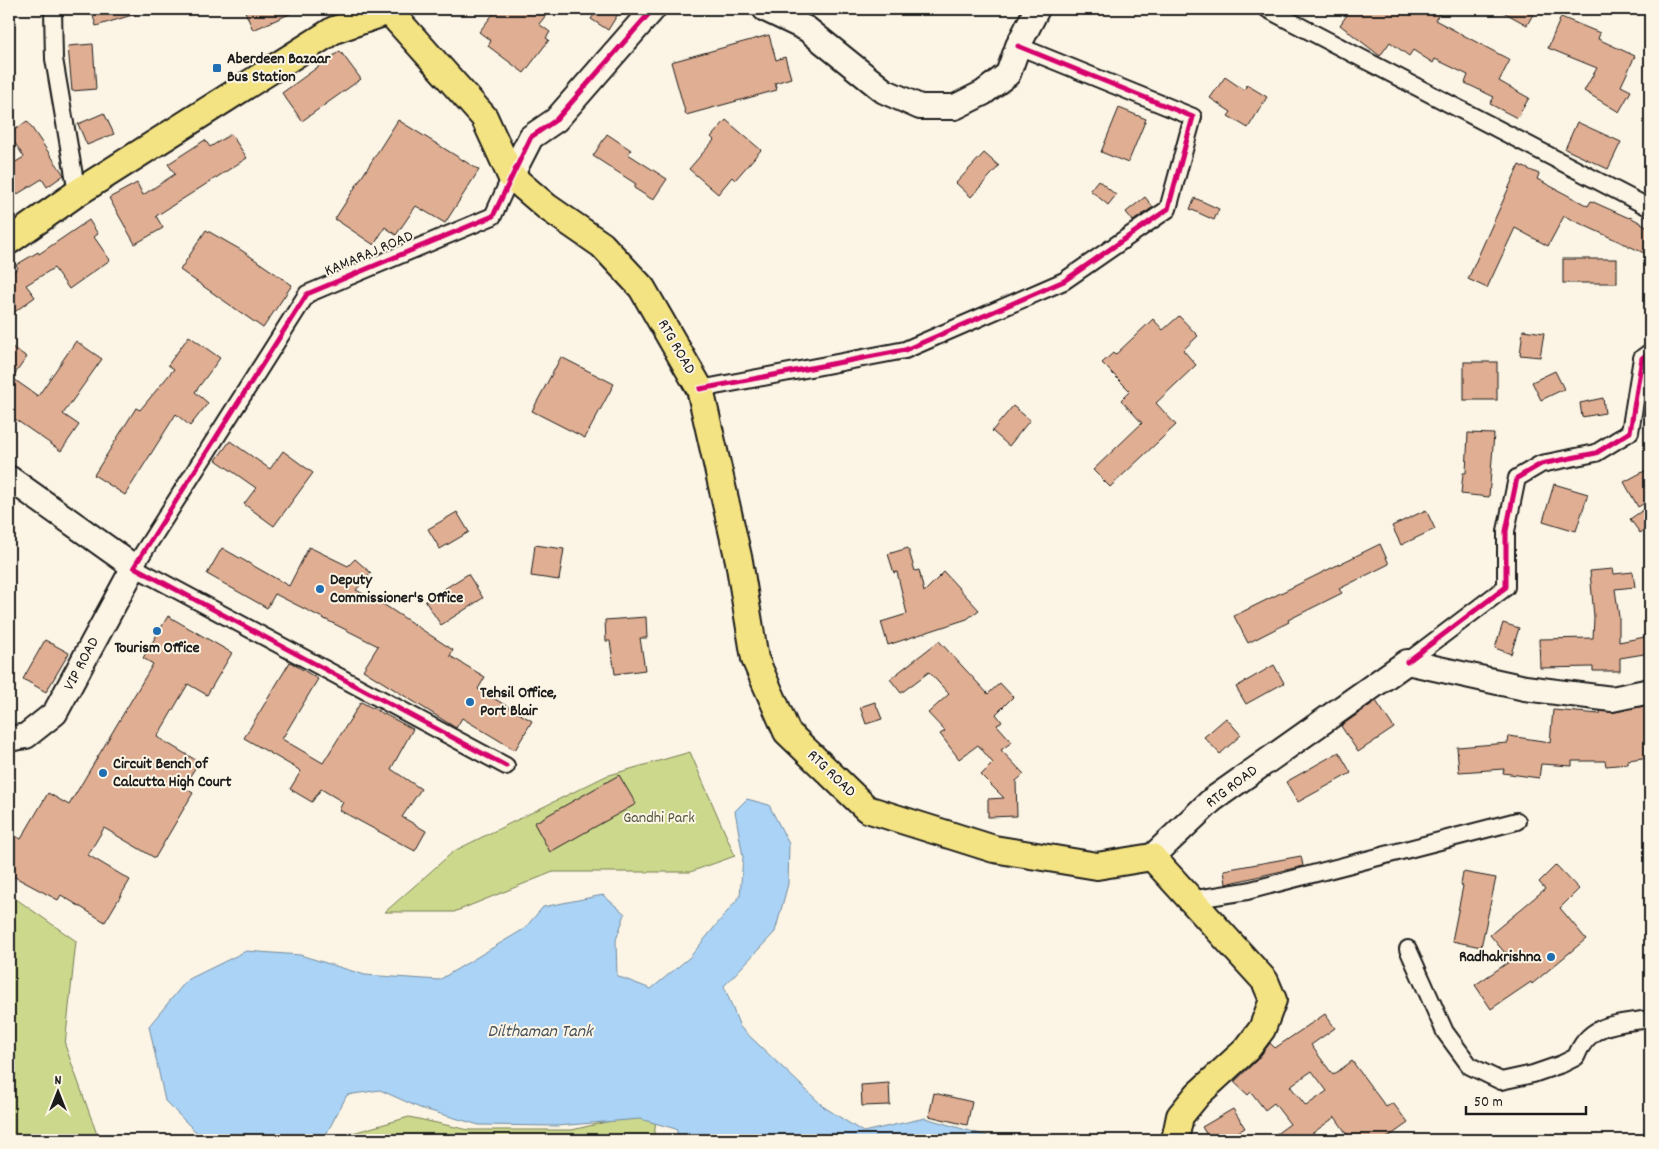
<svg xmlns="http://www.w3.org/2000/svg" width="1659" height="1149" font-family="Dekko,sans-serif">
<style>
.green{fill:#ccd98d;stroke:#747a54}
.water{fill:#abd3f5;stroke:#728a9e}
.building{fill:#e0ae92;stroke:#1c1c1c;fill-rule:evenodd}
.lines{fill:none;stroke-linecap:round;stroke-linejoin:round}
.street-casing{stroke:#1c1c1c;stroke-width:20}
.secondary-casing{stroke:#1c1c1c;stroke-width:28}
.primary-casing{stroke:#1c1c1c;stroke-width:30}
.street{stroke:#fcf5e5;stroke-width:16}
.secondary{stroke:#fcf5e5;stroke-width:24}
.primary{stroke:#f4e382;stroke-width:26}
.cycleway-casing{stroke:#fcf5e5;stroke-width:8}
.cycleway{stroke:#d6006c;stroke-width:5}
.poi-dot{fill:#1f6fb2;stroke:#fcf5e5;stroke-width:2}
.labels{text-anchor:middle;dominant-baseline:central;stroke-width:4;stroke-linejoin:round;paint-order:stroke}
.poi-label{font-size:16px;font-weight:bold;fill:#1c1c1c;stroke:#fcf5e5;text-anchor:start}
.street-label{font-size:16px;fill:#1c1c1c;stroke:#fcf5e5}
.park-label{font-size:16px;fill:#51553e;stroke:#fcf5e5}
.water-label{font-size:18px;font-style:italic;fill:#47535d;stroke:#fcf5e5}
</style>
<rect width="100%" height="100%" fill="#fcf5e5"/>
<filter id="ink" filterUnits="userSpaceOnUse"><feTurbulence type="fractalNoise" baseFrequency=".02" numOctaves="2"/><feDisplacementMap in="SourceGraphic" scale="10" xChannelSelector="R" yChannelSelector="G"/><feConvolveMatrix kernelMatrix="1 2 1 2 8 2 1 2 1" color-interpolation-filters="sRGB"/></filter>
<g filter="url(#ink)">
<g class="green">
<path d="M690,752L735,856L690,872H553L454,912H385L454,851L606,776Z"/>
<path d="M9,894L76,941L65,1045L99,1140H9Z"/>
<path d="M409,1117L469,1130H572L627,1117H656L654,1140H328Z"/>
</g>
<path class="water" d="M747,799L769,805L789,844L788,884L775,932L724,986L740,1027L824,1107L863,1132L925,1118L987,1136L995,1140H680L676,1129L640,1119L557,1126L479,1125L420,1108L380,1090L347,1095L323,1140H204L165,1101L149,1026L187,980L246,951L300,955L365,975L439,980L524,929L543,907L603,895L625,914L616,940L617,976L651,989L690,957L740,896L743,857L735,811Z"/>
<g class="building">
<path d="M91,9H142V12L96,26Z"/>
<path d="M244,9H301L253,30Z"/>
<path d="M497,9H539L547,14L539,24L550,32L546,38L549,40L524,73L488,46L491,41L479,32Z"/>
<path d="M598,9H621L608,30L591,19Z"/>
<path d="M1351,9H1443L1435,20L1510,60L1499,81L1529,98L1517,118L1490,104L1494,97L1465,83L1468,75L1435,59L1433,63L1413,50L1409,56L1390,42L1380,56L1340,25Z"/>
<path d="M1498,9H1536L1527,25Z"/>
<path d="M1561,17L1600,33L1598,39L1635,56L1621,86L1631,91L1619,112L1584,91L1597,68L1548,48Z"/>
<path d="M769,35L776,60L785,57L791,78L775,83L777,90L686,115L671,62Z"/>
<path d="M93,44L96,89L72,91L68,46Z"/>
<path d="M340,51L361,79L302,121L282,93Z"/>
<path d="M1225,77L1244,90L1247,85L1267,97L1248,128L1228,116L1231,112L1210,98Z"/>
<path d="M1119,108L1146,119L1128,163L1101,152Z"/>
<path d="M104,113L114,134L87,145L78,124Z"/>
<path d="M398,120L479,170L445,223L416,206L396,235L385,227L374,245L335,219Z"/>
<path d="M726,120L761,150L735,180L732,177L718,194L689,169L714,140L711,137Z"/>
<path d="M27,121L64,175L47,187L42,179L16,195L9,184V166L24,157L9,134Z"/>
<path d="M1577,122L1621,142L1608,169L1565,149Z"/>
<path d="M231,134L247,158L156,216L163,228L135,244L109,198L137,183L143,195L175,174L168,164L205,140L210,147Z"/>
<path d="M607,134L631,150L628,154L667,179L653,200L634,188L636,184L593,156Z"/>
<path d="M984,153L999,166L971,197L956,183Z"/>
<path d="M1519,165L1539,174L1537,179L1588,206L1591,201L1629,218L1630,217L1650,228V242L1644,253L1564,216L1548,246L1515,228L1487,288L1468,279Z"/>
<path d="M1098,180L1116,195L1108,205L1090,190Z"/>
<path d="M1145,197L1153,207L1133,221L1126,212Z"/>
<path d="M1195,198L1219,209L1214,220L1190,209Z"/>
<path d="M89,220L98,234L94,237L110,260L69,289L54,268L26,285L35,297L9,316V275L18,268L16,265L38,252L39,254Z"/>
<path d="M206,230L241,250L292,285L263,328L180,270Z"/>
<rect x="1563" y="259" width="54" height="24"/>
<path d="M1179,316L1198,336L1183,350L1196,365L1156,403L1176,425L1110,487L1093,470L1142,423L1121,400L1130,391L1102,363L1113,353L1115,355L1153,319L1163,330Z"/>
<path d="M1523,330L1544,333L1540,357L1520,355Z"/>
<path d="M189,336L220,358L195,392L208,403L190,426L176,414L125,495L94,475L136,408L140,410L174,369L168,365Z"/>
<path d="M76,341L102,359L63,414L79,425L61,451L9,415V345L27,357L12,378L38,396Z"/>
<path d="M561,357L614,384L585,438L532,411Z"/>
<rect x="1464" y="362" width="33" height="38"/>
<path d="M1555,371L1564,389L1541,400L1532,382Z"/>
<path d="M1603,398L1605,413L1582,417L1580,403Z"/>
<path d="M1013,406L1030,420L1009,446L992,431Z"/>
<path d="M1468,433L1494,434L1489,497L1461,494L1463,473H1466Z"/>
<path d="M230,441L270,469L283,451L313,473L274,526L244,504L256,488L216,460Z"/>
<path d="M1650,468V500L1638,507L1624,482Z"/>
<path d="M1554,484L1588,494L1576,531L1543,521Z"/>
<path d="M1426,510L1435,529L1401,545L1392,526Z"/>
<path d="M1643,510L1650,520V526L1640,533L1630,519Z"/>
<path d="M457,512L469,532L440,549L428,529Z"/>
<path d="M1380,544L1389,564L1339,589L1342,593L1288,620L1289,622L1248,643L1234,616Z"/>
<path d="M535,545L564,549L559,580L531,576Z"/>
<path d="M309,547L348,566L355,559L371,573L356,590L386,606L453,650L450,656L485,677L478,689L532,721L515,750L462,718L456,728L363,670L378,646L275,594L267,608L207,574L222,548L289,586Z"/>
<path d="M908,548L915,571L919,570L924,592L944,572L979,610L967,619L888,645L881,622L907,614L897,572L894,573L888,554Z"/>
<path d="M1613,569L1614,574L1633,572L1635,587L1615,589L1619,617V642L1650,636V653L1620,658V671H1593V667L1540,668L1539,639L1593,638L1594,617L1590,571Z"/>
<path d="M468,574L483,598L441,625L425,601Z"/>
<path d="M168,616L232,653L207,695L188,684L157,737L199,762L183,787L193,793L155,858L104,828L88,855L130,880L105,922L61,895L58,900L9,874V833L21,839L48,793L69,805L153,664L143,658Z"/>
<path d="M646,617L647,638H640L645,670L615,674L610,641H606L605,620Z"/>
<path d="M1503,623L1519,628L1511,654L1495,648Z"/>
<path d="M45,640L69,653L46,692L23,679Z"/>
<path d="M939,641L988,694L1000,683L1013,697L996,714L1002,722L997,725L1012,742L1001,750L1024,774L1016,781L1017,816L988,817V799L1004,798L981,775L993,763L978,745L959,759L940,734L945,731L928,713L949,694L929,672L901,693L890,679Z"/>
<path d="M290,662L318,679L282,739L323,763L361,702L413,729L391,769L421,789L402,817L426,831L415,851L339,810L343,802L321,789L312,802L290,789L301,771L244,738Z"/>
<path d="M1274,665L1284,683L1246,704L1236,687Z"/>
<path d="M1376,701L1394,728L1358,752L1341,726Z"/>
<path d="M875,702L882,719L866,724L860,707Z"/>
<path d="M1648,705L1650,757L1628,760V764L1606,766L1605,761H1572V766L1541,764L1539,778L1503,773L1504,769L1459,772L1457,747L1508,743L1509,736L1550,742L1553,710L1600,714V711L1615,712Z"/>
<path d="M1226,718L1241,735L1220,754L1204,737Z"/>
<path d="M1339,752L1351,773L1298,802L1286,782Z"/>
<path d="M619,775L636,804L550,852L534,823Z"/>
<path d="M1301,856L1303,866L1226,884L1224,870Z"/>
<path d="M1556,865L1579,889L1560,908L1586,939L1532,984L1531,982L1491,1009L1475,985L1519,955L1504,952L1490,935L1545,889L1539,882Z"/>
<path d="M1463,872L1496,878L1481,947L1452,941L1463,886L1461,885Z"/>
<path d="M1325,1014L1335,1028L1311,1045L1333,1075L1352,1061L1386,1107L1393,1103L1408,1123L1384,1140H1351L1335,1117L1303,1140H1268L1290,1124L1274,1103L1265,1110L1251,1092L1248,1095L1234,1082L1257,1060L1270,1043L1275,1048ZM1312,1071L1327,1091L1306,1106L1290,1086Z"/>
<path d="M889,1083L890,1105L862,1106L861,1085Z"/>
<path d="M934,1093L972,1102L967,1125L929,1116Z"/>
<path d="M1233,1109L1245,1128L1233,1135L1237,1140H1210L1202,1127Z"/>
</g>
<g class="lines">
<defs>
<g id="street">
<path d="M53,9L54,59L77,193"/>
<path d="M1267,9L1650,208"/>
<path d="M700,389L905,350L1064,281L1168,209L1193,117L1018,46"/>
<path d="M1407,662L1506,587V531L1517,478L1541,464L1596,453L1630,432L1642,358L1650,352"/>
<path d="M506,766L134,567L307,294L493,216L511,176"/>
<path d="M1190,900L1247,891L1517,821"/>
<path d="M1408,949L1445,1032L1470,1066L1501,1081L1533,1074L1562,1064L1576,1057C1589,1022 1618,1024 1650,1019"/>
</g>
<g id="secondary">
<path d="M765,9L807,29L884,91L920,107H955L983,93L1008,74L1018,46L1037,9"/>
<path d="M511,176L531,137L556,120L653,9"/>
<path d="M9,478L134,567L55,713L26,736L9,739"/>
<path d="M1152,857L1212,800L1407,662L1525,688L1612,699L1650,691"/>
</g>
<g id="primary">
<path d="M389,11L484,117L511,176L547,207L602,245L642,288L700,389L739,561L755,659L787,732L867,809L994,849L1097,866L1152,857L1265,981L1273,1000L1262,1029L1247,1049L1198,1094L1180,1116L1175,1140"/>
<path d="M9,241L77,193L334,30L389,11L390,9"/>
</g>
</defs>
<use href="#street" class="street-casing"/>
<use href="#secondary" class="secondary-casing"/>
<use href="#primary" class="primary-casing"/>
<use href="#street" class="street"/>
<use href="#secondary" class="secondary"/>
<use href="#primary" class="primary"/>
<defs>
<g id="cycleway">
<path d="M700,389L905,350L1064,281L1168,209L1193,117L1018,46"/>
<path d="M1407,662L1506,587V531L1517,478L1541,464L1596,453L1630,432L1642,358L1650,352"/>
<path d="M506,766L134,567L307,294L493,216L531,137L556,120L653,9"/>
</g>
</defs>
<use href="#cycleway" class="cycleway-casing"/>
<use href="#cycleway" class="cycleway"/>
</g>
</g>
<g class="poi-dot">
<rect x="212" y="63" width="10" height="10" rx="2.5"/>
<circle cx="320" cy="589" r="5"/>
<circle cx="157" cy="631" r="5"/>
<circle cx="470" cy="702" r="5"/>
<circle cx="103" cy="773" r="5"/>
<circle cx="1551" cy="957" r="5"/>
</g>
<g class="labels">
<g class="poi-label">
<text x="227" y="59">Aberdeen Bazaar<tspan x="227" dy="18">Bus Station</tspan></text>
<text x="330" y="580">Deputy<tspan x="330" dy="18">Commissioner's Office</tspan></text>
<text x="157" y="648" text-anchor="middle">Tourism Office</text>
<text x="480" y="693">Tehsil Office,<tspan x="480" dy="18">Port Blair</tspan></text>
<text x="113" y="764">Circuit Bench of<tspan x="113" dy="18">Calcutta High Court</tspan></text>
<text x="1541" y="957" text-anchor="end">Radhakrishna</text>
</g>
<g class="street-label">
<text transform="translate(369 254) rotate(-23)">KAMARAJ ROAD</text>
<text transform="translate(676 347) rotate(60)">RTG ROAD</text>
<text transform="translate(82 664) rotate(-62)">VIP ROAD</text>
<text transform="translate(831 774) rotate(44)">RTG ROAD</text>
<text transform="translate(1232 787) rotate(-37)">RTG ROAD</text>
</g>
<g class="park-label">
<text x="659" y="818">Gandhi Park</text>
</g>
<g class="water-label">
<text x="540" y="1032">Dilthaman Tank</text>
</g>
</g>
<rect width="1659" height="1149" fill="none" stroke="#fcf5e5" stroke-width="30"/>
<rect x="15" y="15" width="1629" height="1119" fill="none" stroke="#1c1c1c" stroke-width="2" filter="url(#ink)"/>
<g transform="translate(58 1092)" stroke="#fcf5e5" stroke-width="4" paint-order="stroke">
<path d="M0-4L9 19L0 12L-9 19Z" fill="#1c1c1c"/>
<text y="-8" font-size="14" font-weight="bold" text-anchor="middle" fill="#1c1c1c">N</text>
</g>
<path d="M1466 1106v8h120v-8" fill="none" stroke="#1c1c1c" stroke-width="2.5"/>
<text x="1474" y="1106" font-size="15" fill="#1c1c1c" stroke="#fcf5e5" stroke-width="4" paint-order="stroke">50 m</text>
</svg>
